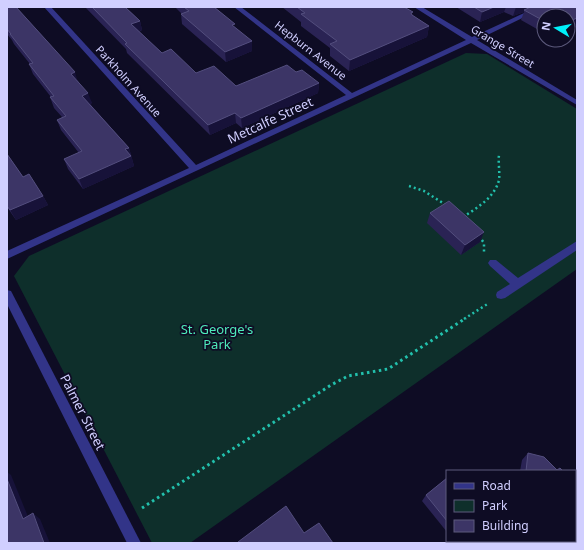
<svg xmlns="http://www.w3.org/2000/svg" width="584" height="550" font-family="'Noto Sans',sans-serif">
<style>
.green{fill:#0e2f2b}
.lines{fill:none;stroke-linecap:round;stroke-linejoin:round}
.path-far1{stroke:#22c0ac;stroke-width:2.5;stroke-dasharray:2 3;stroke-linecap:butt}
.path{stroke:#22c0ac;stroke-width:3;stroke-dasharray:2.5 3.5;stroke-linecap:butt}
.lane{fill:#323488;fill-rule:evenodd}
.street{fill:#323488;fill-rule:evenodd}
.wall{fill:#2a2354}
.shaded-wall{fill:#171239}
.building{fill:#3c3566;stroke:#534e7e}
.labels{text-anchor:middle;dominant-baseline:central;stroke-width:3.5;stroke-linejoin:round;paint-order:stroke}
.far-street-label{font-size:11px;fill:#d1cfff;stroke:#0e0c24}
.street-label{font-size:13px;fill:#d1cfff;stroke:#0e0c24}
.park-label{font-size:13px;fill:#4eebba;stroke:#0e0c24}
</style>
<rect width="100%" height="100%" fill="#0e0c24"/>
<path class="green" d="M466,53L487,54L577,109V269L190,543H152L14,276L29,256Z"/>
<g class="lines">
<g class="path-far1">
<path d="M409,186L424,191L446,205"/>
<path d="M463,217C477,208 495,197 499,180C500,172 498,163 499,155"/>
<path d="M479,236L484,243V252"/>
<path d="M464,319L489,303"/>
</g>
<path class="path" d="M142,508L331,385L348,376L388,369L466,318"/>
<path class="lane" d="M577,241V250L505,298L501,299L497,298L496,295L497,292L510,284L490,266L488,263L490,260H496L518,278Z"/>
<g class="street">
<path d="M44,7H51L196,165L346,95L234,7H241L352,93L466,40L414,7H422L472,37L537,7H545L477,40L577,100V105L471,43L7,259V251L189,168Z"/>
<path d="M7,290L11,291L141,543H127L7,304Z"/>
</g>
</g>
<g class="wall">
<path d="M7,7L78,81L92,103L90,104L129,148L134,166L83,189L68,169L64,159L79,153L61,130L57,120L62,117L54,108L50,97H51L33,74L29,64H30L14,44L12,40L7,34Z"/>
<path d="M85,7H125L140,21L142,30L139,32L162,53L196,73L236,86L296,72L319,83L318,93L242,128L236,123L210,135L127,53L126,49Z"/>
<path d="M175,7H214L235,28L252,41V51L226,62L182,24L181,14H182Z"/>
<path d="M282,7H404L412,15L429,26L427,37L349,71L330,56V48L301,26V22Z"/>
<path d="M456,7H577V26L568,30V16H544V33L521,20L524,12L513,16L504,12L480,22Z"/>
<path d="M7,154L23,177L43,196L48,205L16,220L7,207Z"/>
<path d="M430,213L480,242L461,255L427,223Z"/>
<path d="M528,453L557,470L563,471H520L522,460Z"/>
<path d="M447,478V532L422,501L426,495Z"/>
<path d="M454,541H498L496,543H456Z"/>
<path d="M531,541H575L577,543H532Z"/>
</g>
<g class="shaded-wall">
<path d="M494,7H506L504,12L480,22L482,12Z"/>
<path d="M516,7H533L524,10V12L513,16Z"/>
<path d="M577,18V26L568,30V22Z"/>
<path d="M140,21L142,30L133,34L131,24Z"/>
<path d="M429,26L427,37L349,71L350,60Z"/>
<path d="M252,41V51L226,62L225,52Z"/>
<path d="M75,72L78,83L71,74Z"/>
<path d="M319,83L318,93L242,128L241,118Z"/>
<path d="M88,93L92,103L86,106L82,96Z"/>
<path d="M235,113L236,123L210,135L208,125Z"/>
<path d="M129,148L134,166L83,189L79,179L125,149Z"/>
<path d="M43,196L48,205L16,220L10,210Z"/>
<path d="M484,232L480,242L461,255L465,245Z"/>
<path d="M7,472L11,475L31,524L23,519L7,479Z"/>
<path d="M33,513L40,519L50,543H44Z"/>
</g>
<g class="building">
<path d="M7,7H16L75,72L71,74L88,93L82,96L129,148L125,149L131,156L79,179L64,159L82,151L57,120L66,116L50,97L54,96L29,64L33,63L10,34H11L7,29Z"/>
<path d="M92,7H125L140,21L131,24L162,53L171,49L196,73L214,66L236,86L287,65L296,72L302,70L319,83L241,118L235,113L208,125L125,44L127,43Z"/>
<path d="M184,7H214L235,24L232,25L252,41L225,52L181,14L189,11Z"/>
<path d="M297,7H404L413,12L411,13L412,15L429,26L350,60L330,44L337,41L301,14L305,13Z"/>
<path d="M474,7H494L482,12Z"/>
<path d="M531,7H577V18L568,22V16H544V21L524,10Z"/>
<path d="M7,154L23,177L29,174L43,196L10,210L7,206Z"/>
<path d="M449,201L484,232L465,245L430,213Z"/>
<path d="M528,453L544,457L557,470L560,468L563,471H526Z"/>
<path d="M447,478V521L426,495Z"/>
<path d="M7,479L23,519L33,513L44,543H7Z"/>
<path d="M575,483L577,485V497L575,499Z"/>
<path d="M286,506L304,533L319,523L333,543H238V542Z"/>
<path d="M575,516L577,518V543H544L542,541H575Z"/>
<path d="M463,541H498L496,543H465Z"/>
</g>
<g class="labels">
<g class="far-street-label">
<text transform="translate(503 46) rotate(31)">Grange Street</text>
<text transform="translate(311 50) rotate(38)">Hepburn Avenue</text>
<text transform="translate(129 81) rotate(48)">Parkholm Avenue</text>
</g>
<g class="street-label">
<text transform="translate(270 120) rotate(-25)">Metcalfe Street</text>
<text transform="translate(83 412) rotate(63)">Palmer Street</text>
</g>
<g class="park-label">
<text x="217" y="329">St. George's<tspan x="217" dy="15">Park</tspan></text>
</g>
</g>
<rect width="584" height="550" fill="none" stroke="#d1cfff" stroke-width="16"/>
<rect x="446" y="470" width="130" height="72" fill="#0e0c24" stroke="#5c5a7c"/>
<rect x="454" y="483" width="20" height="6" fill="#323488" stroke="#5c5a7c"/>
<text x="482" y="490" font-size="12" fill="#d1cfff">Road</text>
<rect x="454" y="500" width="20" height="12" fill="#0e2f2b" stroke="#5c5a7c"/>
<text x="482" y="510" font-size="12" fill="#d1cfff">Park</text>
<rect x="454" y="520" width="20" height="12" fill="#3c3566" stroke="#5c5a7c"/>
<text x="482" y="530" font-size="12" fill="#d1cfff">Building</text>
<g transform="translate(556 28) rotate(280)"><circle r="19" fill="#0e0c24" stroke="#5c5a7c"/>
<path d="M0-3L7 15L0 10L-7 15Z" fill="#00f0fa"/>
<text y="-6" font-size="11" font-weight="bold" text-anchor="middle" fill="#d1cfff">N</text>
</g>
</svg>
